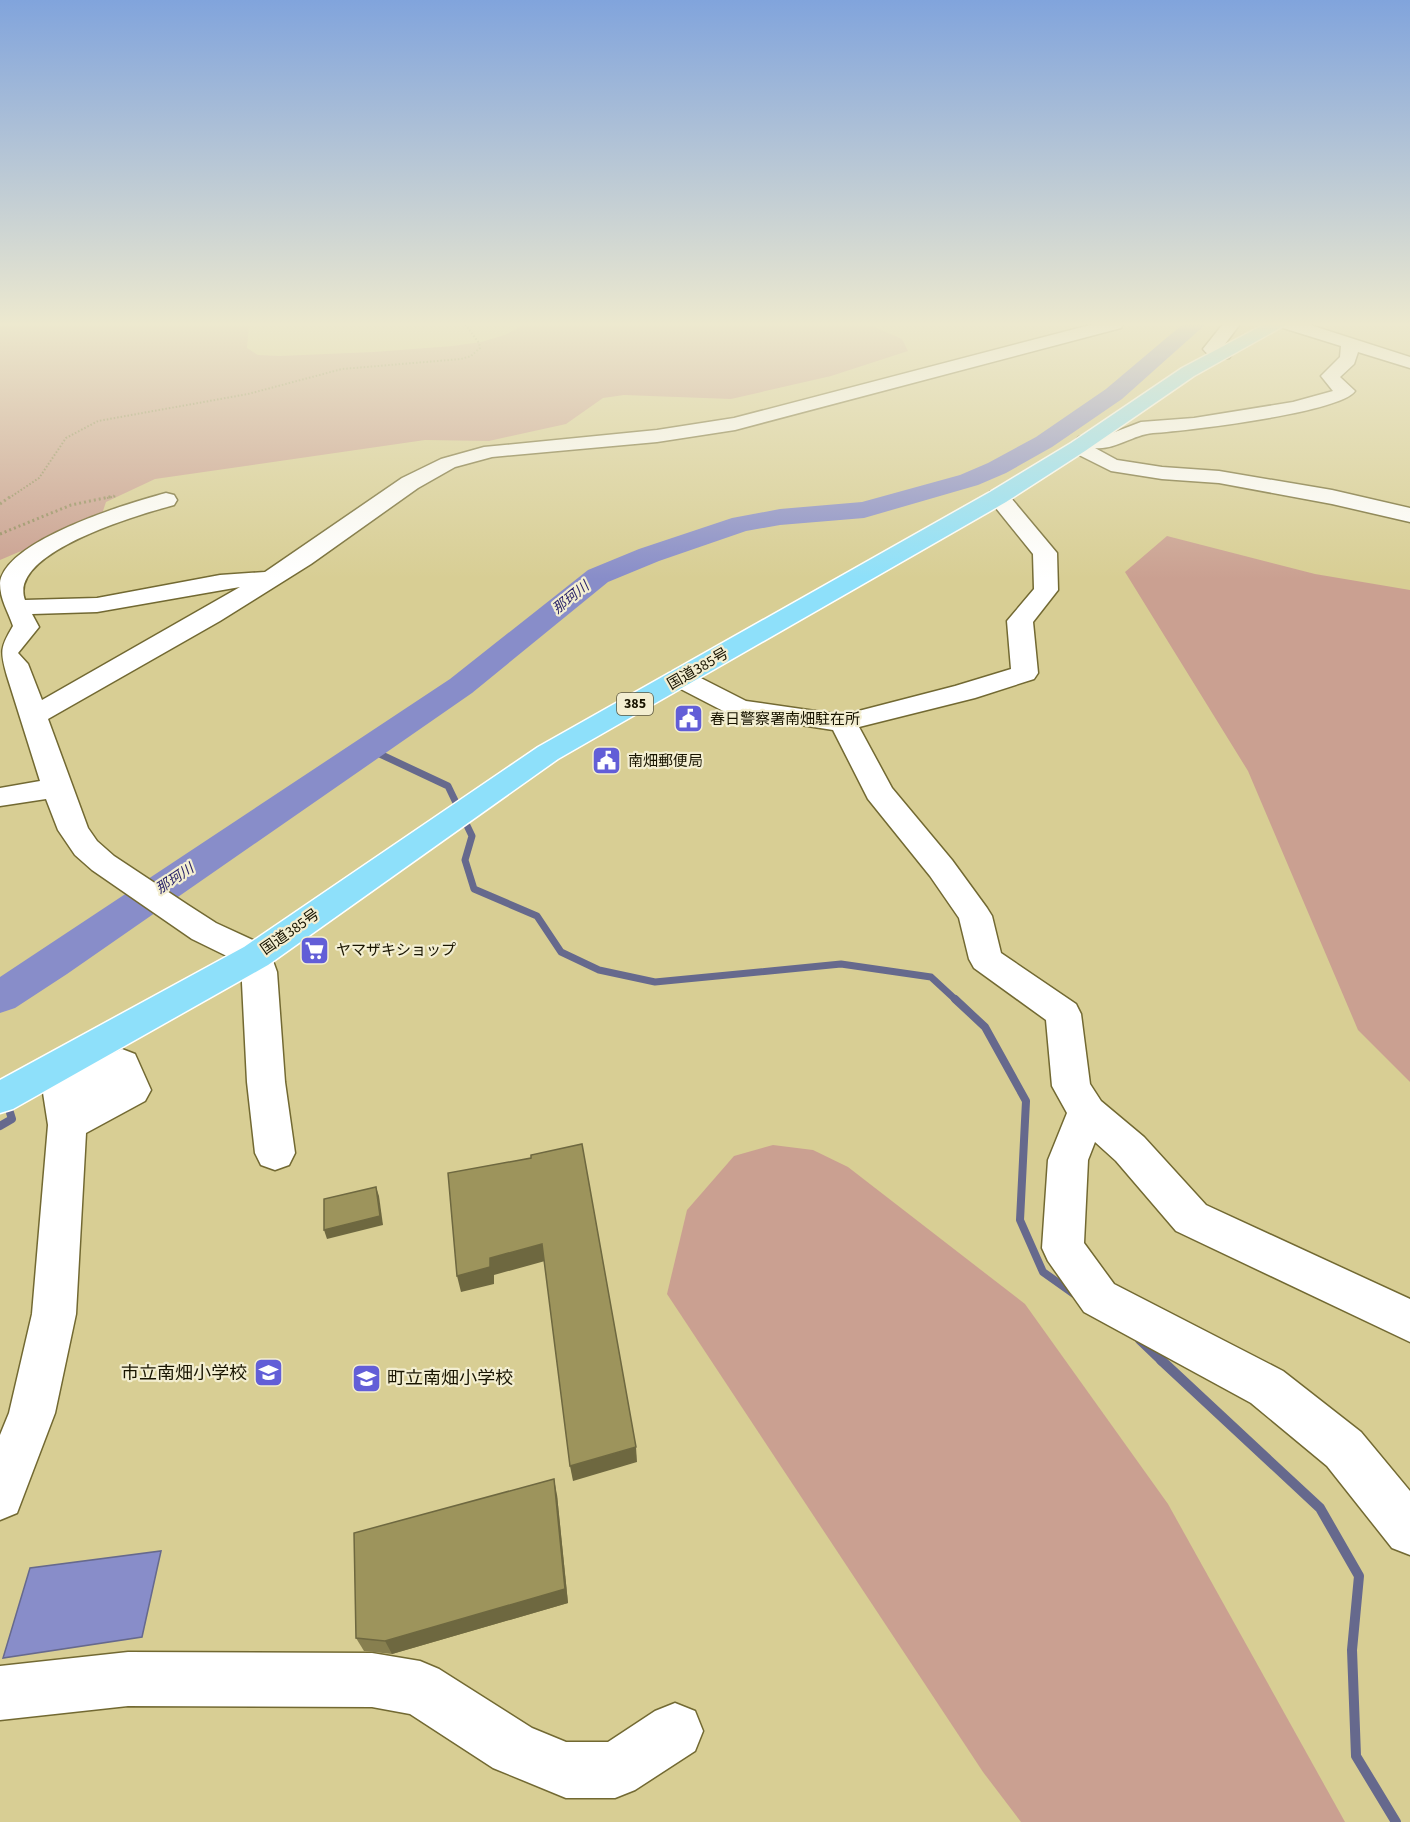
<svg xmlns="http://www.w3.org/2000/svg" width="1410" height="1822" font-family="'Source Sans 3','Noto Sans JP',sans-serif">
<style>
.green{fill:#caa091}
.water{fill:#888dc9;stroke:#66698d;stroke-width:1.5}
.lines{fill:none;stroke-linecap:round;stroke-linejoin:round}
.stream-far2{stroke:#66698d;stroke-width:7}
.stream-far1{stroke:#66698d;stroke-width:8}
.stream{stroke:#66698d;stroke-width:10}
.river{fill:#888dc9;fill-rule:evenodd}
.minor-casing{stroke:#726932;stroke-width:3}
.highway-casing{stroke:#fff;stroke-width:3}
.path-far1{stroke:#948c60;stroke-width:2;stroke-dasharray:1.5 2;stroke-linecap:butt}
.path{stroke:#948c60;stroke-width:3;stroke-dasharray:2 3;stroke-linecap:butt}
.minor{fill:#fff;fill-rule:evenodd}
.highway{fill:#8ee0fa;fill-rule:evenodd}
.wall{fill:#877f4f}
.shaded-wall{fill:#6e6840}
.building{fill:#9d945c;stroke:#6e6840;stroke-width:1.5}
.labels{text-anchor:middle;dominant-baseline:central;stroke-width:4.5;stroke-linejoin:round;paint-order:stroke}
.far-water-label{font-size:14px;font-style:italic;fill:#251f66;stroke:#f3eed1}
.shield{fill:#f3eed1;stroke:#5a553f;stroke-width:1.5}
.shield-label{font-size:14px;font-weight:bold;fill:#181400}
.street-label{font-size:15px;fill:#181400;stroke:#f3eed1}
.poi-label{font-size:15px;fill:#181400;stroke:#f3eed1;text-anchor:start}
.near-poi-label{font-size:18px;fill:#181400;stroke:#f3eed1;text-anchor:end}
</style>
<rect width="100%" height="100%" fill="#d8ce94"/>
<g class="green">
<path d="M0,324H249L247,348L258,355L279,356L374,352L453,346L481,342L505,335L525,324H867L902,339L908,351L831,376L731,399L624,395L603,398L566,424L489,441L425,440L155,479L106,502L101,517L0,560Z"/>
<path d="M1167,536L1315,574L1410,590V1082L1358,1030L1248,771L1125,572Z"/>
<path d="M773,1145L813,1150L848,1167L1025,1304L1168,1504L1345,1822H1021L983,1772L667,1294L687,1210L734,1156Z"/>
</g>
<path class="water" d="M161,1551L142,1637L3,1658L30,1568Z"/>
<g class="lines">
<path class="stream-far2" d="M367,748L448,786L472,836L465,860L474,889L537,916L561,952L599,970L655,982L841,964L931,977L957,1001"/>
<g class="stream-far1">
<path d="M955,999L985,1027L1026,1101L1020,1220L1043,1272L1074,1294"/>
<path d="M0,1126L12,1119L7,1103"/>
<path d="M1139,1340L1162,1362"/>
</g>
<path class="stream" d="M1161,1360L1320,1508L1359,1576L1352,1650L1356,1756L1396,1822"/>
<path class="river" d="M1183,324H1206L1122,399L1052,447L1006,473L978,485L864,518L780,525L746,531L659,561L608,582L472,693L67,974L15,1008L0,1013V977L450,679L588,570L639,549L732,518L780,509L862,502L960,475L988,463L1036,437L1106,389Z"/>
<defs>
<g id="minor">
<path d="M1094,324H1123L1121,328L735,430L657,442L492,457L455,467L418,488L311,564L220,621L48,719L88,828L97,841L114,856L188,905L216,923L268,947L277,972L285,1082L295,1153L289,1165L275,1170L261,1165L255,1153L247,1082L241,963L192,939L92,870L75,855L58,830L46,799L0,806V788L40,781L7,676C0,651 0,648 13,626C8,611 0,600 0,583C5,540 129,503 166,493L174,495L177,500L174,505C141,514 7,552 25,600L97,598L220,575L265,572L402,478L441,459L484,447L657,430L734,418ZM240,587L42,700L28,664L18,653L39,627L32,614L97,612Z"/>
<path d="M1223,324H1240L1222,348L1229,350L1232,354L1229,358C1218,360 1210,358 1203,349Z"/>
<path d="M1281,324H1307L1410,357V368L1358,352L1354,364L1340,377L1355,391C1340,413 1185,431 1153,433C1132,435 1116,450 1095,448L1117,460L1162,467L1219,471L1332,490L1410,508V522L1332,504L1219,483L1162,479L1111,471L1071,451L1068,447L1079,437H1102L1141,422L1194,418L1293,402L1333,391L1321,376L1340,357L1341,346L1283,328Z"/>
<path d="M998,490L1006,492L1057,553L1058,590L1033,622L1038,673L1034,679L975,698L859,727L892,788L952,860L987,908L992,916L1001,953L1076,1004L1081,1014L1090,1084L1101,1101L1144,1137L1206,1205L1410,1299V1342L1176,1231L1116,1161L1095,1142L1088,1160L1084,1243L1114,1284L1283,1371L1361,1432L1410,1491V1555L1392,1548L1327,1466L1251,1403L1084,1312L1048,1261L1042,1248L1048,1160L1067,1113L1052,1086L1046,1020L974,968L969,959L959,918L930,876L868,799L833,730L729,714L671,684L667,678L671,672L680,670L689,672L746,701L843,715L955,686L1011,669L1007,621L1034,589L1033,554L987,497L990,492Z"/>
<path d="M122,1049L135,1054L151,1090L145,1101L86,1133L76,1314L55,1413L17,1513L0,1520V1435L9,1413L32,1314L48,1125L39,1067L45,1057L58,1052L71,1057L77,1070Z"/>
<path d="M128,1652L372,1653L420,1661L439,1669L532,1728L566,1742H608L655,1711L675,1703L695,1711L703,1731L695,1751L635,1790L615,1798H566L493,1768L410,1714L372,1707L128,1706L0,1720V1666Z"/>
</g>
<path id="highway" d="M1265,324H1287L1194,376L1085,451L1006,502L558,759L268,965L13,1109L0,1113V1080L244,947L538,747L990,492L1071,443L1182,368Z"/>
</defs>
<use href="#minor" class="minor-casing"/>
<use href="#highway" class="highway-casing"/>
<g class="path-far1">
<path d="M9,498L39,478L66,438L98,421L248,394L342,369L461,359L471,356L480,348L479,343L465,324"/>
<path d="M107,498L116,496"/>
</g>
<g class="path">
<path d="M0,504L11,496"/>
<path d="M0,534L71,505L114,496"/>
</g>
<use href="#minor" class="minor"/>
<use href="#highway" class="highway"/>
</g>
<path class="wall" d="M557,1495L568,1603L392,1654L364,1651L356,1638Z"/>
<g class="shaded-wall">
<path d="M376,1187L379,1196L383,1225L327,1239L324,1230Z"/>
<path d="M542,1244L545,1261L494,1275V1284L461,1292L457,1276L490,1258Z"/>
<path d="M636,1447L637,1462L573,1481L570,1466Z"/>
<path d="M554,1479L557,1495L568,1603L392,1654L385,1641Z"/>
</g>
<g class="building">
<path d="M582,1144L636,1447L570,1466L542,1244L490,1258V1267L457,1276L448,1173L531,1158V1155Z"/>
<path d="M376,1187L380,1216L324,1230V1199Z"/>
<path d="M554,1479L565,1589L385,1641L356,1638L354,1533Z"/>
</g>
<linearGradient id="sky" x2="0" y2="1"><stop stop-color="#81a4dc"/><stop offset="0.56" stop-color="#ede9cf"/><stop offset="1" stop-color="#ede9cf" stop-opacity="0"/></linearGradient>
<rect width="1410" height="579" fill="url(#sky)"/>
<defs>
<symbol id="civic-square" viewBox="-11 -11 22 22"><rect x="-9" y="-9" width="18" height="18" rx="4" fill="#625ed7" stroke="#f3eed1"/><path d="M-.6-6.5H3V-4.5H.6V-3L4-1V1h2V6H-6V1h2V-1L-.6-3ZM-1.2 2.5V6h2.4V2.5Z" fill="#fff"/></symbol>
<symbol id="supermarket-square" viewBox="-11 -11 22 22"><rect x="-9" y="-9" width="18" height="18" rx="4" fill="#625ed7" stroke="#f3eed1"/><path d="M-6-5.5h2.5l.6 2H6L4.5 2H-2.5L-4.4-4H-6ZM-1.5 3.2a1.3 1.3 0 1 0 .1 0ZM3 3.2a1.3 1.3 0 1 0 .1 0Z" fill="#fff"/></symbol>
<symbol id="school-square" viewBox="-11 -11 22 22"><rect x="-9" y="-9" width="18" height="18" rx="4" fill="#625ed7" stroke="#f3eed1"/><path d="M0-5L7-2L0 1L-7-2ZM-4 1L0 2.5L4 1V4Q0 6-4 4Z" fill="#fff"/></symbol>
</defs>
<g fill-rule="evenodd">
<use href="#civic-square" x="672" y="702" width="33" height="33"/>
<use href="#civic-square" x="590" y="744" width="33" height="33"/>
<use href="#supermarket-square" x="298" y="934" width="33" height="33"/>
<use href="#school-square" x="252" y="1356" width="33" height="33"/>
<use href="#school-square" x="350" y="1362" width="33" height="33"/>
</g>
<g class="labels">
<g class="far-water-label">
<text transform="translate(571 598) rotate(-39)">那珂川</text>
<text transform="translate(175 879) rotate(-34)">那珂川</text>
</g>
<rect class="shield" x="617" y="693" width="36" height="22" rx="4.5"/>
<g class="shield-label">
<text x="635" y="704">385</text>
</g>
<g class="street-label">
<text transform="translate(698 669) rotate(-30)">国道385号</text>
<text transform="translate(290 932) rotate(-35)">国道385号</text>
</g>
<g class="poi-label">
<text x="710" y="719">春日警察署南畑駐在所</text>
<text x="628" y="761">南畑郵便局</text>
<text x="336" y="950">ヤマザキショップ</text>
</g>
<g class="near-poi-label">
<text x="247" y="1373">市立南畑小学校</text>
<text x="387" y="1378" text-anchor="start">町立南畑小学校</text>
</g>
</g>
</svg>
